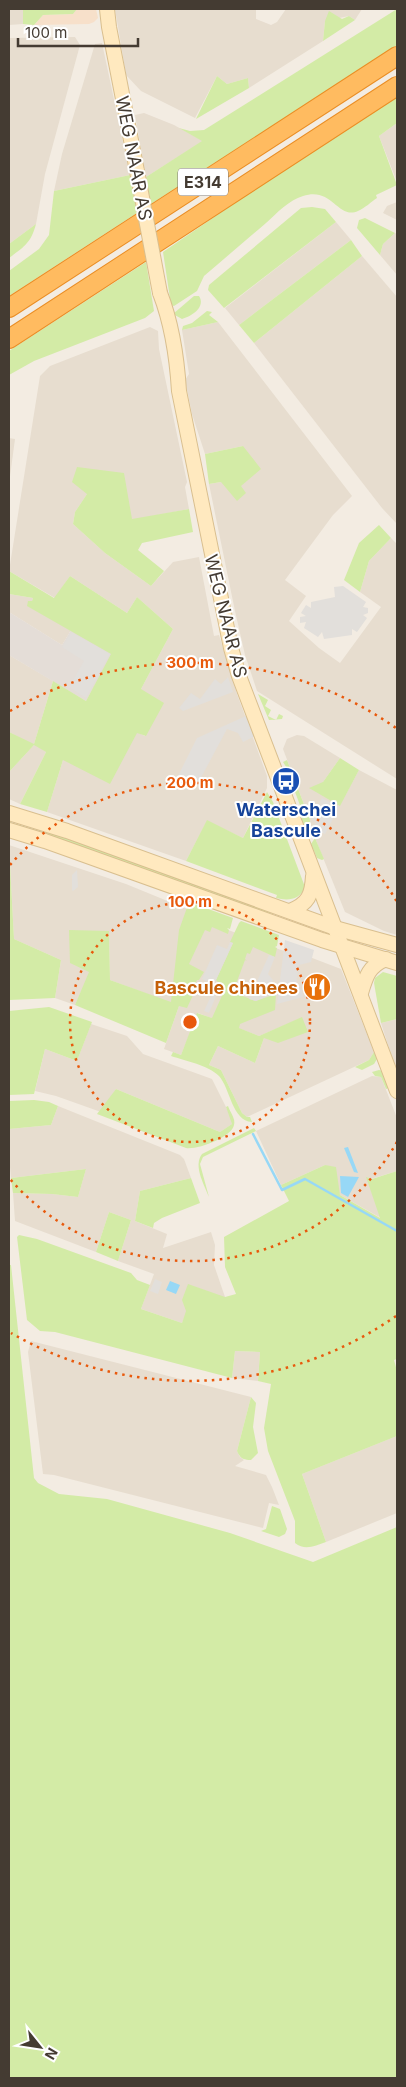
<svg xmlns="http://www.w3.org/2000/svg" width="406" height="2087" font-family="Inter,sans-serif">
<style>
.residential{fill:#e7ddcf}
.commercial{fill:#f7e0ca}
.industrial{fill:#e4ddd7}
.green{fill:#d3eba6}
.parking{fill:#e2dfdb}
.water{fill:#97d8f6}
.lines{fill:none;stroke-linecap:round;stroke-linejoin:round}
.stream{stroke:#97d8f6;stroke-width:2.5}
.secondary-casing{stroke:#d9bf8f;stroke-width:16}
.motorway-casing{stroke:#ea8e25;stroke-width:20}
.secondary{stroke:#ffe9bf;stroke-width:14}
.motorway{stroke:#ffbb60;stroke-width:18}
.secondary-bridge-casing{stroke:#d9bf8f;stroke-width:16;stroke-linecap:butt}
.secondary-bridge{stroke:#ffe9bf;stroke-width:14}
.ring{fill:none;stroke:#e8590c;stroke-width:2.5;stroke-dasharray:2.5 5}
.labels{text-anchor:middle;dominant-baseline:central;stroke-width:4;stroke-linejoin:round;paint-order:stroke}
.shield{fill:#fff;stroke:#7c7670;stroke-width:1}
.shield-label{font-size:16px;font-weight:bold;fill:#443b32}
.street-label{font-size:18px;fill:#443b32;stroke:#fff}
.transit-label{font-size:18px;font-weight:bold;fill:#164399;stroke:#fff}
.food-label{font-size:18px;font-weight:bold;fill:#c56008;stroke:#fff;text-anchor:end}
.centre{fill:#e8590c;stroke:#fff;stroke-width:2.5}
.ring-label{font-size:15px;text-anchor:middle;font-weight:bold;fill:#e8590c;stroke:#fff;stroke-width:4;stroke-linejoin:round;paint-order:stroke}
</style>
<rect width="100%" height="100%" fill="#f3ece2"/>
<g class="residential">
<path d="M9,9H23V24L9,25Z"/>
<path d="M115,9H256V19L271,25L277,22L286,9H362L355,20L349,16L325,21L323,41L249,88L248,78L227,84L217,76L195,118L141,91L126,75Z"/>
<path d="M75,37L80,45L45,174L36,224L9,244V38Z"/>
<path d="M102,43L130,175L54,191L62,154L95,44Z"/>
<path d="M144,113L174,125L203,141L146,177L135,115Z"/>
<path d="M397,123V182L379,136Z"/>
<path d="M397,202V220L383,213L387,206Z"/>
<path d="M336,222L351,240L239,325L225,308Z"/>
<path d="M395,233L397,234V275L380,255L383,244Z"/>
<path d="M362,256L397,297V524L382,508L254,343Z"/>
<path d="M218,322L352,496L333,515L285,580L306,596L289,621L319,648L340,663L381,607L360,592L369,561L391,538L397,544V779L257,691L245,655L235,611L209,484L221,482L241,486L243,446L205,454L192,414L185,380L189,374L182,330Z"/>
<path d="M150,327L158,331L159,349L187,482L185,487L189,509L132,520L87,494L75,512L73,524L105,553L151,586L173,562L199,557L214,636L219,635L237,694L267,776V788L243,838L207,821L186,861L47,812L63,760L137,732L145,736L141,689L173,629L137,597L127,613L70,576L55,598L9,571L40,376L50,366Z"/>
<path d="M9,438L15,439L9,484Z"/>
<path d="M9,594L33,598L32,601L28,606L71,630L62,645L9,612Z"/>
<path d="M9,655L53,681L34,744L46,752L20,804L9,799V772L34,745L9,732Z"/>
<path d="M297,735L304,736L340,758L323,782L340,805L359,770L397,790V935L384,931L345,912L311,828L310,820L283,749L287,739Z"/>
<path d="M9,845L126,884L187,909L186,914L281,950L307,956L341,969L374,1052L369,1060L247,1117L242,1113L221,1070L209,1065L218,1046L255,1063L264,1038L302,1018L259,1036L198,1013L181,1055L164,1049L179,1006L110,980L109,931L75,1005L55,998L61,960L14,939Z"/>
<path d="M397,1019V1073L381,1023Z"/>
<path d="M91,1024L127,1036L143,1054L212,1079L231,1117L232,1124L220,1132L116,1089L101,1112L56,1096L35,1091L45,1049L77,1061Z"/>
<path d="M372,1076L381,1077L397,1118V1171L371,1179L367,1178L381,1218L340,1195L325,1165L281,1185L256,1131Z"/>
<path d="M58,1106L180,1155L184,1159L191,1178L140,1191L135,1221L167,1234L163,1248L211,1232L215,1245L214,1265L225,1297L187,1311L182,1323L141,1309L154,1274L118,1261L131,1220L109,1212L96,1252L15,1221L13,1193L52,1194L78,1197L86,1169L11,1178L9,1156V1129L51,1125Z"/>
<path d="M31,1341L251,1397L237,1451L240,1457L244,1460L235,1466L266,1475L272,1487L279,1505L269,1503L263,1528L54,1475L43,1474L28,1352Z"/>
<path d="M235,1351L260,1352L258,1381L232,1378Z"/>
<path d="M397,1436V1513L326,1542L302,1474Z"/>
</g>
<path class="commercial" d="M77,9H96L98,18L94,22L89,24L34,25L43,15L73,14Z"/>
<path class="industrial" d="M9,612L62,645L71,630L112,654L86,701L9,655Z"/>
<g class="green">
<path d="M23,9H77L73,14L43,15L34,25L23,24Z"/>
<path d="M397,9V45L151,204L146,177L202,141L179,128L190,131L204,130Z"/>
<path d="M329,11L342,19L349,16L355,20L323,41L325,21Z"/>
<path d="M217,76L227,84L248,78L249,88L196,119Z"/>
<path d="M397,97V123L379,136L397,185L376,195L377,198C371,202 365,208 358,211C338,220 332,186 303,196C289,200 277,213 266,223C245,241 225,258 204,276L197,291L174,306L171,305L163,252L270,179Z"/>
<path d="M130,175L137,213L9,296V271L39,249L49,235L54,191Z"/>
<path d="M312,207L325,209L336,222L224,308L208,290L209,285L301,208Z"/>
<path d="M365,218L395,233L383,244L380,255L357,228L359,220Z"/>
<path d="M36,224C31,243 24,247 9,258V244Z"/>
<path d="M351,240L362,256L254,343L239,325Z"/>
<path d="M146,262L154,311L145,318L34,361L9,375V351Z"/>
<path d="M194,296H199C206,307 192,316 182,319L173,314Z"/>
<path d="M207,311L212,312L209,315L218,322L182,330L183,326L192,323Z"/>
<path d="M243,446L261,469L241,486L246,493L237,501L221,482L209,484L205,454Z"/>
<path d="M77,467L124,473L132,519L189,509L193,532L142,543L138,550L164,571L151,586L105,553L73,524L75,512L87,494L72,482Z"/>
<path d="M379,525L391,538L369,561L360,592L344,580L359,543Z"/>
<path d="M9,571L54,598L70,576L127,613L137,597L173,629L141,689L164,703L146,736L137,733L110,784L63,760L47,812L20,804L46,752L34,745L9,772V732L34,744L53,681L86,701L111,654L27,606L28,601H32L33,598L9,594Z"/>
<path d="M258,694L268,700L265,706L271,710L268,716L276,720L279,714L283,716L282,719L269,720Z"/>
<path d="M340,758L359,770L340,806L309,788L323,782Z"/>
<path d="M287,760L310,820L311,833L305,831L302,824L301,808L291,781L294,779L283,762Z"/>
<path d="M267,792L273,802L305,887C300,900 288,901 276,898L277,895L186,861L207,820L243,838Z"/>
<path d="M9,822L43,832L63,835L275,911L274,914L246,908L9,824Z"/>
<path d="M315,838L324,859L322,860L317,858L311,844Z"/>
<path d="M9,845L14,939L61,960L55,998L9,1000Z"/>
<path d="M189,902L233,918L230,929L227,928L229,930L228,934L212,927L210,932L205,930L189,964L204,972L199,980H197L191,993L193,995L187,1008L179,1006L166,1043L75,1005L89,972L70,963L69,930L109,931L110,980L171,1002L179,930Z"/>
<path d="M241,921L279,935L277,946L275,947L277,948L275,957L253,947L250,954L247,953L245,959L247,961L245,960L233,992L255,1001L276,994L275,1010L240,1024L239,1028L259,1036L302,1017L308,1032L278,1043L264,1038L255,1063L218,1046L209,1065L221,1070L242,1113L247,1117H250L252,1122C232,1121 230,1088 219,1076C208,1065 186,1061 171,1056L173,1052L181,1055L197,1013L212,1018L225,989L216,980L233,943L230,942L239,923Z"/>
<path d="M383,972L397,976V1019L381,1023L374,983L375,978Z"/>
<path d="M49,1007L92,1022L77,1061L45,1049L34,1094L9,1095V1011Z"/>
<path d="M374,1052L377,1059L374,1064L362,1070L355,1067L369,1060Z"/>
<path d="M379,1070L383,1071L389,1088L386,1089L381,1077L375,1076L372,1072Z"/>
<path d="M116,1089L220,1132L232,1124L226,1107L228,1106C230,1112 236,1119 234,1125C232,1137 198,1150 186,1148L97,1114Z"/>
<path d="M34,1100L49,1102L58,1106L51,1125L9,1129V1101Z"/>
<path d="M254,1128L256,1131L203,1157L200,1164L209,1197C204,1184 193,1166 202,1154Z"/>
<path d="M325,1165L336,1167L340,1195L380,1218L366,1177L372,1179L397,1171V1359L394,1360L397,1371V1436L302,1474L326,1542C315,1546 305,1551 295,1543V1521L268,1451L264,1428L271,1384L258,1381L260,1352L235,1351L232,1378L55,1332L40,1331L27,1320L17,1237L19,1235L37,1239L131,1273L137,1280L150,1285L141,1309L182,1323L186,1311L182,1300L188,1284L225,1297L236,1294L225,1267L224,1237L289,1201L281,1185Z"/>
<path d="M86,1169L78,1197L52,1194L13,1193L11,1178Z"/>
<path d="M191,1178L200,1203L162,1218L154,1223L153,1228L135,1221L140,1191Z"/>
<path d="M109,1212L131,1220L118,1261L96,1252Z"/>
<path d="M9,1265H11L34,1478L38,1483L59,1494L107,1499L230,1533L313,1562L397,1527V2078H9Z"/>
<path d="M251,1397L256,1403L253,1427L258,1453L251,1460C243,1460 240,1458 237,1451Z"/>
<path d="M272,1506L280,1509L287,1529L285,1534L279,1537L261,1531L266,1529Z"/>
</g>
<g class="parking">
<path d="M343,586L366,602L363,607L368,608V613L363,615L367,618L357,632L352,629V635L324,639L322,632L318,637L304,628L306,622L300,623V617L306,616L301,613L306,605L311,608V602L335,597L334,587Z"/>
<path d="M71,632L110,654L86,698L69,687L84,661L62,647Z"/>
<path d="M228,677L233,692L183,711L179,708L191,693L200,699L215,679L221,684Z"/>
<path d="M246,716L255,736L243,742L238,733L227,729L196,787L177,778L197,738Z"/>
<path d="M322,798L339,807L325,834L313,828L316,822L311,819Z"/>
<path d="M77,870L78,887L73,891L72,890V875Z"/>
<path d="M285,940L314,950L311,962L299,965L296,985L302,990L303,997L277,1004Z"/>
<path d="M230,942L233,943L216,980L206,981L202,979L217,945L227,949Z"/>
<path d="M269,955L275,957L268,974L273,980L266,997L256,1001L249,999Z"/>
<path d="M212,994L216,996L209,1013L204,1011Z"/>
<path d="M155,1279L162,1282L158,1294L150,1291Z"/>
</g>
<g class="water">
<path d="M348,1147L358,1173L354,1172L344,1148Z"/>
<path d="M340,1176L359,1177L348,1197L341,1193Z"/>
<path d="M170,1281L180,1285L176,1294L166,1290Z"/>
</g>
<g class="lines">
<path class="stream" d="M253,1134L282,1190L305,1179L397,1231"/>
<defs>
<g id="secondary">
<path d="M107,9L109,27L137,171"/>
<path d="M160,293C172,324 177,358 179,391L231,648L239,676L397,1091"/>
<path d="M9,813L67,831L335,928L397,945"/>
<path d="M9,830L45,841L322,940L397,963"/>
<path d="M290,911C308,904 312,895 313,876"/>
<path d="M361,993C366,976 369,966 386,959"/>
</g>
<g id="motorway">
<path d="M9,308L397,56"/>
<path d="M9,339L397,86"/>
</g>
</defs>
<use href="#secondary" class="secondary-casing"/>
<use href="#motorway" class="motorway-casing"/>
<use href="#secondary" class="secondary"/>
<use href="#motorway" class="motorway"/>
<defs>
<path id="secondary-bridge" d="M137,171L160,293"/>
</defs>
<use href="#secondary-bridge" class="secondary-bridge-casing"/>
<use href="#secondary-bridge" class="secondary-bridge"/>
</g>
<g class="ring">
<circle cx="190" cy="1022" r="120"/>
<path d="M397 1142A239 239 0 0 1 10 1179M10 865A239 239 0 0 1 397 902"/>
<path d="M396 1316A359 359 0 0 1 11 1333M10 711A359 359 0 0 1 396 728"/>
</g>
<defs>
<symbol id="bus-disc" viewBox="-11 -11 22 22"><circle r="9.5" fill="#1a4fb4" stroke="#fff"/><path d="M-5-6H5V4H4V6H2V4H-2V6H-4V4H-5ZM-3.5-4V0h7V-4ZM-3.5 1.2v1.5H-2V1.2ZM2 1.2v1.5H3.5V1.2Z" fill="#fff"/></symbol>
<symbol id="restaurant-disc" viewBox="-11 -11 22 22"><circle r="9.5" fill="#e8710a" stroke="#fff"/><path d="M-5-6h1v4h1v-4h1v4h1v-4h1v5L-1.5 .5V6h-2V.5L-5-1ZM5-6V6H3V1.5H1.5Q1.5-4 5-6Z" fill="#fff"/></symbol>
</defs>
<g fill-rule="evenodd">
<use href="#bus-disc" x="270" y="765" width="32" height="32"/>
<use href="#restaurant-disc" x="301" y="971" width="32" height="32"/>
</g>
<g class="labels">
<rect class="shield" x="178" y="168.5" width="50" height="27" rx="4"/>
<g class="shield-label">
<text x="203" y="182">E314</text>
</g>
<g class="street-label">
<text transform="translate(134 158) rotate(79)">WEG NAAR AS</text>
<text transform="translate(226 616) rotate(76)">WEG NAAR AS</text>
</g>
<g class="transit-label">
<text x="286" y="809">Waterschei<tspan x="286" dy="21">Bascule</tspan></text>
</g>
<g class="food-label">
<text x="298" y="987">Bascule chinees</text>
</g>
</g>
<circle cx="190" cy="1022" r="8" class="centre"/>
<g class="ring-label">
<text x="190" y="668">300 m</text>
<text x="190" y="788">200 m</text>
<text x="190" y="907">100 m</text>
</g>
<rect width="406" height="2087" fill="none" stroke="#443b32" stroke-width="20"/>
<g transform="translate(40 2047) rotate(120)" stroke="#ffffff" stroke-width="4" paint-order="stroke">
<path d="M0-4L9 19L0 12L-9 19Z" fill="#443b32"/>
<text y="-8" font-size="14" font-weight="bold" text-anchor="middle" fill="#443b32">N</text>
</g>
<path d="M18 38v8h120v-8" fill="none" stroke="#443b32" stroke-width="2.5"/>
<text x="25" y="38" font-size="15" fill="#443b32" stroke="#ffffff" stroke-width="4" paint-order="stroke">100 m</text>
</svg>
